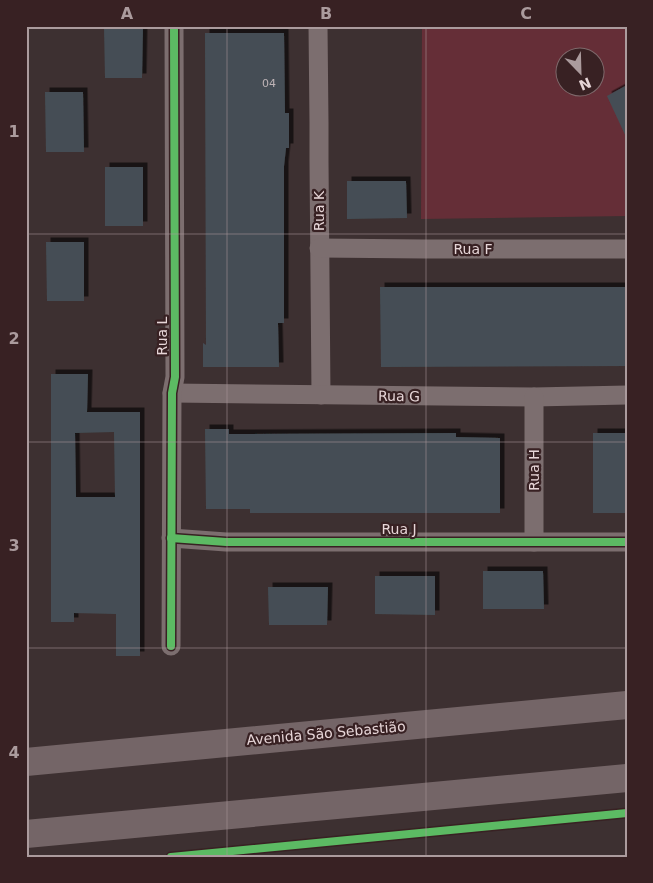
<svg xmlns="http://www.w3.org/2000/svg" width="653" height="883" font-family="'DejaVu Sans',sans-serif">
<style>
.green{fill:#652e37;fill-rule:evenodd}
.building{fill:#444e55;fill-rule:evenodd;filter:url(#shadow)}
.lines{fill:none;stroke-linecap:round;stroke-linejoin:round}
.street{stroke:#7c6e6f;stroke-width:19}
.primary{stroke:#746567;stroke-width:28}
.cycleway-casing{stroke:#382123;stroke-width:11}
.cycleway{stroke:#5cba63;stroke-width:8}
.grid{fill:none;stroke:#ab9b9d;stroke-width:1;stroke-opacity:0.55}
.labels{text-anchor:middle;dominant-baseline:central;stroke-width:4.5;stroke-linejoin:round;paint-order:stroke}
.number-label{font-size:11px;fill:#beb3b6}
.street-label{font-size:14px;fill:#e6d5d7;stroke:#382123}
.neatline{fill:none;stroke:#ab9b9d;stroke-width:2}
.grid-label{font-size:16px;text-anchor:middle;font-weight:bold;fill:#ab9b9d}
</style>
<defs>
<filter id="shadow"><feDropShadow dx="4.5" dy="-4.5" stdDeviation="0" flood-color="#0009"/></filter>
</defs>
<rect width="100%" height="100%" fill="#3d3031"/>
<path class="green" d="M422,26H627V216L421,219ZM566,58H596V88H566Z"/>
<g class="building">
<path d="M104,26H143L142,78H105Z"/>
<path d="M205,33H284L285,113H289V148H286L284,166V323H278L279,367H203V343L206,345Z"/>
<path d="M627,85V139L607,96Z"/>
<path d="M45,92H83L84,152H46Z"/>
<rect x="105" y="167" width="38" height="59"/>
<path d="M347,181H406L407,218L347,219Z"/>
<path d="M46,242H84V301H47Z"/>
<path d="M380,287H627V366L381,367Z"/>
<path d="M51,374H88L87,412H140V656H116V614L74,613V622H51ZM114,432L115,497H76L75,433Z"/>
<path d="M205,429H229V434L456,433V437L500,438V513H250V509H206Z"/>
<path d="M593,433H627V458H626L627,513H593Z"/>
<path d="M483,571H543L544,609H483Z"/>
<path d="M375,576H435V615L375,614Z"/>
<path d="M268,587H328L327,625H269Z"/>
</g>
<g class="lines">
<g class="street">
<path d="M318,26L319,123V161L321,395"/>
<path d="M319,248L424,249H627"/>
<path d="M172,393L534,397L627,395"/>
<path d="M534,397V542"/>
<path d="M171,538L226,542H627"/>
<path d="M171,646L172,393L175,377L174,26"/>
</g>
<g class="primary">
<path d="M26,762L627,705"/>
<path d="M26,834L627,778"/>
</g>
<defs>
<g id="cycleway">
<path d="M171,538L226,542H627"/>
<path d="M171,646L172,393L175,377L174,26"/>
<path d="M171,857L627,813"/>
</g>
</defs>
<use href="#cycleway" class="cycleway-casing"/>
<use href="#cycleway" class="cycleway"/>
</g>
<path class="grid" d="M227,26V857M426,26V857M26,234H627M26,442H627M26,648H627"/>
<g class="labels">
<g class="number-label">
<text x="269" y="83">04</text>
</g>
<g class="street-label">
<text transform="translate(319 211) rotate(-90)">Rua K</text>
<text x="473" y="249">Rua F</text>
<text transform="translate(162 336) rotate(-90)">Rua L</text>
<text transform="translate(399 396) rotate(1)">Rua G</text>
<text transform="translate(534 470) rotate(-90)">Rua H</text>
<text x="399" y="529">Rua J</text>
<text transform="translate(326 733) rotate(-5)">Avenida São Sebastião</text>
</g>
</g>
<rect width="653" height="883" fill="none" stroke="#382123" stroke-width="55"/>
<g transform="translate(580 72) rotate(157)"><circle r="24" fill="#382123" stroke="#7e696b"/>
<path d="M0-4L9 19L0 12L-9 19Z" fill="#ab9b9d"/>
<text y="-8" font-size="14" font-weight="bold" text-anchor="middle" fill="#e6d5d7">N</text>
</g>
<rect x="28" y="28" width="598" height="828" class="neatline"/>
<g class="grid-label">
<text x="127" y="19">A</text>
<text x="326" y="19">B</text>
<text x="526" y="19">C</text>
<text x="14" y="137">1</text>
<text x="14" y="344">2</text>
<text x="14" y="551">3</text>
<text x="14" y="758">4</text>
</g>
</svg>
